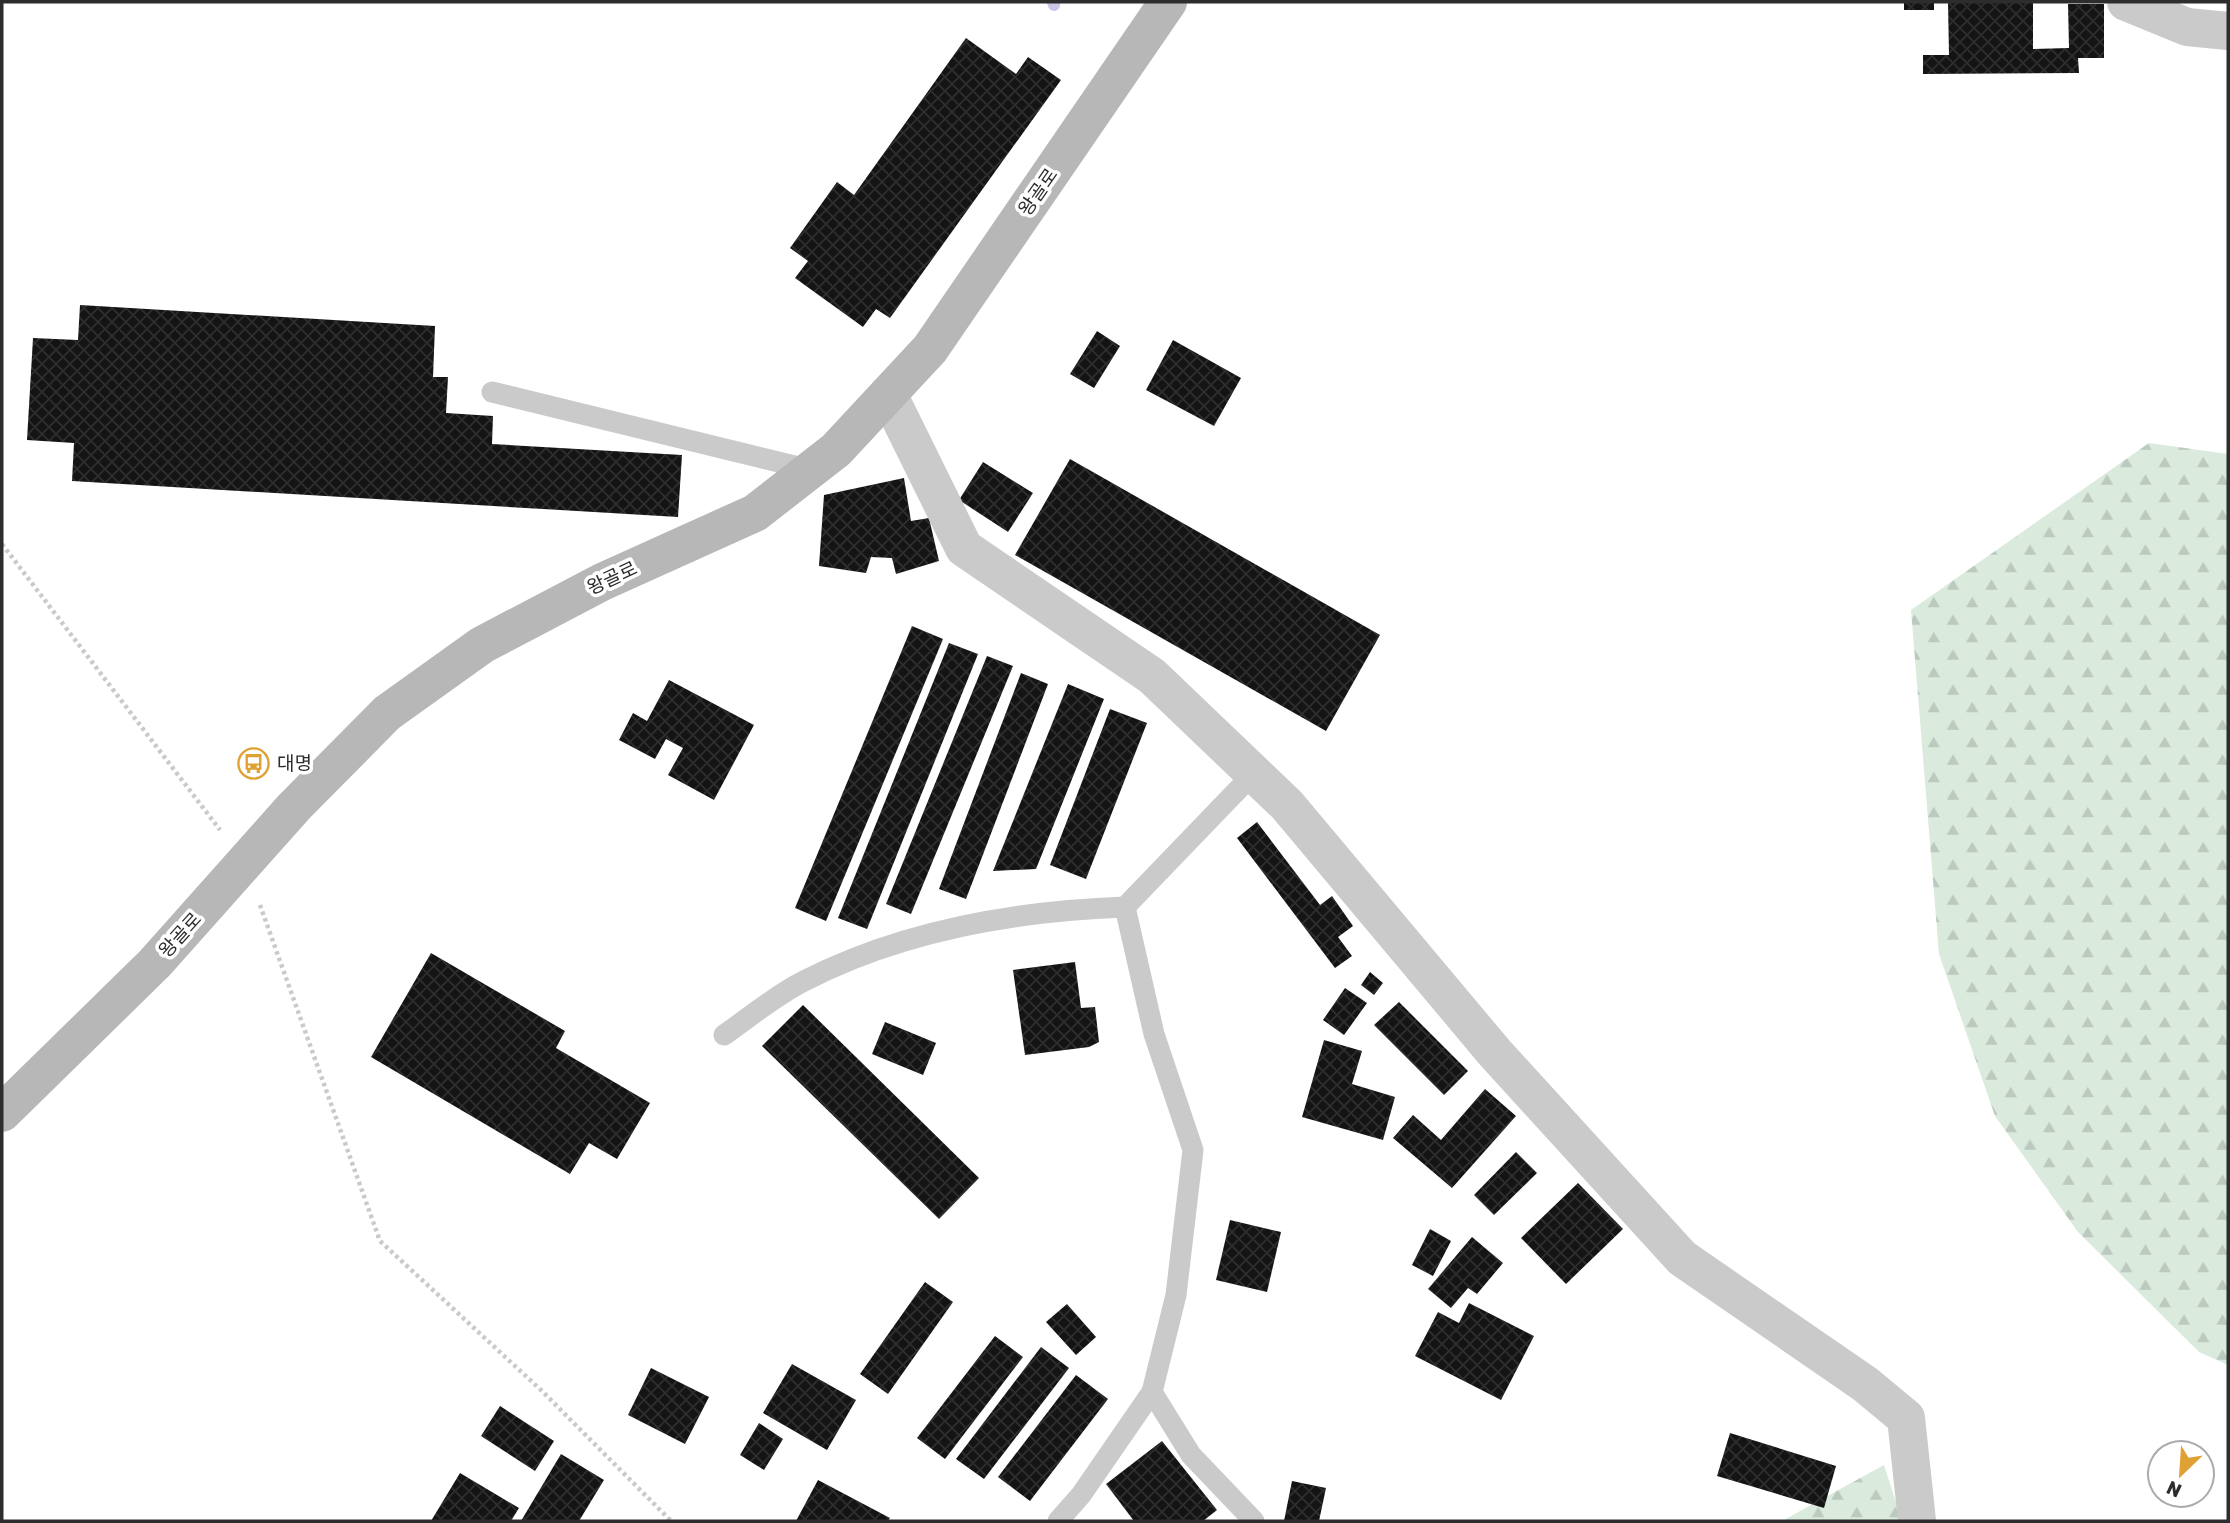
<svg xmlns="http://www.w3.org/2000/svg" width="2230" height="1523" font-family="Rubik,'Noto Sans KR',sans-serif">
<style>
.forest{fill:url(#forest-firs)}
.lines{fill:none;stroke-linecap:round;stroke-linejoin:round}
.stream{stroke:#cac7e9;stroke-width:12}
.building{fill:url(#building-cross-hatch)}
.path{stroke:#cacaca;stroke-width:4.5;stroke-dasharray:3.5 3.5;stroke-linecap:butt}
.service{stroke:#cacaca;stroke-width:21}
.minor{stroke:#cacaca;stroke-width:38}
.secondary{stroke:#b7b7b7;stroke-width:38}
.labels{text-anchor:middle;dominant-baseline:central;stroke-width:7;stroke-linejoin:round;paint-order:stroke}
.street-label{font-size:19px;fill:#2d2d2d;stroke:#fff}
.poi-label{font-size:19px;fill:#2d2d2d;stroke:#fff;text-anchor:start}
</style>
<defs>
<pattern id="forest-firs" width="22" height="20" patternUnits="userSpaceOnUse" patternTransform="scale(1.75)"><rect width="22" height="20" fill="#daeadd"/><path d="M5 1l3.5 6h-7zM16 11l3.5 6h-7z" fill="#bbc9be"/></pattern>
<pattern id="building-cross-hatch" width="8" height="8" patternUnits="userSpaceOnUse" patternTransform="scale(1.75)"><rect width="8" height="8" fill="#141414"/><path d="M0 0l8 8M0 8l8-8" fill="none" stroke="#2e2e2e"/></pattern>
</defs>
<rect width="100%" height="100%" fill="#fff"/>
<g class="forest">
<path d="M2149,443L2228,454V1365L2199,1352L2078,1232L1995,1116L1939,954L1911,610Z"/>
<path d="M1884,1465L1902,1521H1782Z"/>
</g>
<g class="lines">
<path class="stream" d="M1053,2L1054,5"/>
</g>
<g class="building">
<rect x="1904" y="2" width="30" height="8"/>
<path d="M1948,2H2033V49L2069,48L2068,4H2104V58H2078L2079,73L1923,74V55H1949Z"/>
<path d="M966,38L1016,74L1028,57L1061,80L890,318L876,309L863,327L795,278L808,261L790,248L837,182L854,195Z"/>
<path d="M80,305L435,326L433,377H448L446,413L493,416L492,444L682,455L678,517L72,481L74,443L27,440L33,338L78,340Z"/>
<path d="M1097,331L1120,346L1094,388L1070,374Z"/>
<path d="M1173,340L1241,378L1214,426L1146,390Z"/>
<path d="M1070,459L1380,635L1326,731L1015,555Z"/>
<path d="M983,462L1033,493L1008,532L959,500Z"/>
<path d="M904,478L911,521L929,518L939,561L896,574L892,558L871,557L866,573L819,566L824,495Z"/>
<path d="M912,626L943,639L826,921L795,908Z"/>
<path d="M949,643L978,654L867,929L838,918Z"/>
<path d="M987,656L1013,666L911,914L886,904Z"/>
<path d="M1021,673L1048,684L966,899L939,889Z"/>
<path d="M669,680L754,725L714,800L668,775L683,748L666,739L655,759L619,740L633,713L647,721Z"/>
<path d="M1068,684L1104,699L1036,869L993,871Z"/>
<path d="M1110,709L1147,723L1086,879L1050,865Z"/>
<path d="M1257,822L1320,905L1332,896L1353,926L1338,937L1352,956L1335,968L1237,838Z"/>
<path d="M431,953L565,1031L556,1048L650,1103L617,1159L589,1143L570,1174L371,1057Z"/>
<path d="M1075,962L1081,1008L1095,1007L1099,1042L1089,1047L1025,1055L1013,970Z"/>
<path d="M1370,972L1383,983L1374,995L1361,985Z"/>
<path d="M1345,988L1367,1003L1344,1035L1323,1020Z"/>
<path d="M1399,1002L1468,1071L1444,1095L1374,1025Z"/>
<path d="M803,1005L979,1178L939,1219L762,1046Z"/>
<path d="M885,1022L936,1043L923,1075L872,1054Z"/>
<path d="M1324,1040L1362,1051L1352,1084L1395,1097L1383,1140L1302,1117Z"/>
<path d="M1485,1089L1516,1116L1452,1188L1393,1138L1413,1115L1441,1140Z"/>
<path d="M1516,1152L1537,1173L1494,1215L1474,1195Z"/>
<path d="M1578,1183L1623,1229L1566,1284L1521,1238Z"/>
<path d="M1230,1220L1281,1232L1267,1292L1216,1280Z"/>
<path d="M1430,1229L1451,1241L1433,1276L1412,1265Z"/>
<path d="M1472,1237L1503,1263L1477,1294L1468,1288L1451,1308L1428,1289Z"/>
<path d="M925,1282L953,1302L888,1394L860,1374Z"/>
<path d="M1469,1303L1534,1336L1501,1400L1415,1356L1438,1312L1459,1323Z"/>
<path d="M1067,1304L1096,1337L1076,1355L1046,1322Z"/>
<path d="M995,1336L1023,1357L945,1459L917,1438Z"/>
<path d="M1041,1347L1069,1368L984,1479L956,1459Z"/>
<path d="M792,1364L856,1400L827,1450L763,1413Z"/>
<path d="M651,1368L709,1397L685,1444L628,1415Z"/>
<path d="M1076,1375L1108,1399L1030,1501L998,1477Z"/>
<path d="M500,1406L554,1441L535,1471L481,1436Z"/>
<path d="M759,1423L783,1439L764,1470L740,1455Z"/>
<path d="M1730,1433L1836,1466L1824,1508L1717,1476Z"/>
<path d="M1162,1441L1217,1510L1203,1521H1134L1106,1484Z"/>
<path d="M561,1454L604,1480L579,1521H521Z"/>
<path d="M460,1473L519,1508L511,1521H431Z"/>
<path d="M818,1480L890,1518L888,1521H796Z"/>
<path d="M1292,1481L1326,1488L1319,1521H1284Z"/>
</g>
<g class="lines">
<g class="path">
<path d="M2,544L220,830"/>
<path d="M260,905L380,1241L542,1391L671,1521"/>
</g>
<g class="service">
<path d="M492,392L811,470"/>
<path d="M724,1035C750,1017 776,995 804,981C901,931 1017,911 1125,907L1254,773"/>
<path d="M1152,1392L1191,1455L1254,1521"/>
<path d="M1058,1521L1081,1495L1152,1392L1176,1295L1193,1150L1154,1034L1125,907"/>
</g>
<g class="minor">
<path d="M2126,2L2187,27L2228,31"/>
<path d="M888,394L964,548L1152,676L1287,805L1495,1053L1682,1258L1865,1384L1906,1418L1917,1521"/>
</g>
<path class="secondary" d="M2,1113L155,963L294,807L387,713L482,645L602,582L755,513L836,450L930,349L1168,2"/>
</g>
<defs>
<symbol id="bus-ring" viewBox="-11 -11 22 22"><circle r="9.5" fill="#fff" stroke="#dfa134" stroke-width="1.5"/><path d="M-5-6H5V4H4V6H2V4H-2V6H-4V4H-5ZM-3.5-4V0h7V-4ZM-3.5 1.2v1.5H-2V1.2ZM2 1.2v1.5H3.5V1.2Z" fill="#dfa134"/></symbol>
</defs>
<g fill-rule="evenodd">
<use href="#bus-ring" x="236" y="746" width="35" height="35"/>
</g>
<g class="labels">
<g class="street-label">
<text transform="translate(1038 192) rotate(-55)">왕골로</text>
<text transform="translate(612 578) rotate(-25)">왕골로</text>
<text transform="translate(180 935) rotate(-48)">왕골로</text>
</g>
<g class="poi-label">
<text x="277" y="763">대명</text>
</g>
</g>
<rect width="2230" height="1523" fill="none" stroke="#2d2d2d" stroke-width="7"/>
<g transform="translate(2181 1474) rotate(205)"><circle r="33" fill="#ffffff" stroke="#ababab" stroke-width="2"/>
<path d="M0-5L12 26L0 18L-12 26Z" fill="#dfa134"/>
<text y="-10" font-size="19" font-weight="bold" text-anchor="middle" fill="#2d2d2d">N</text>
</g>
</svg>
